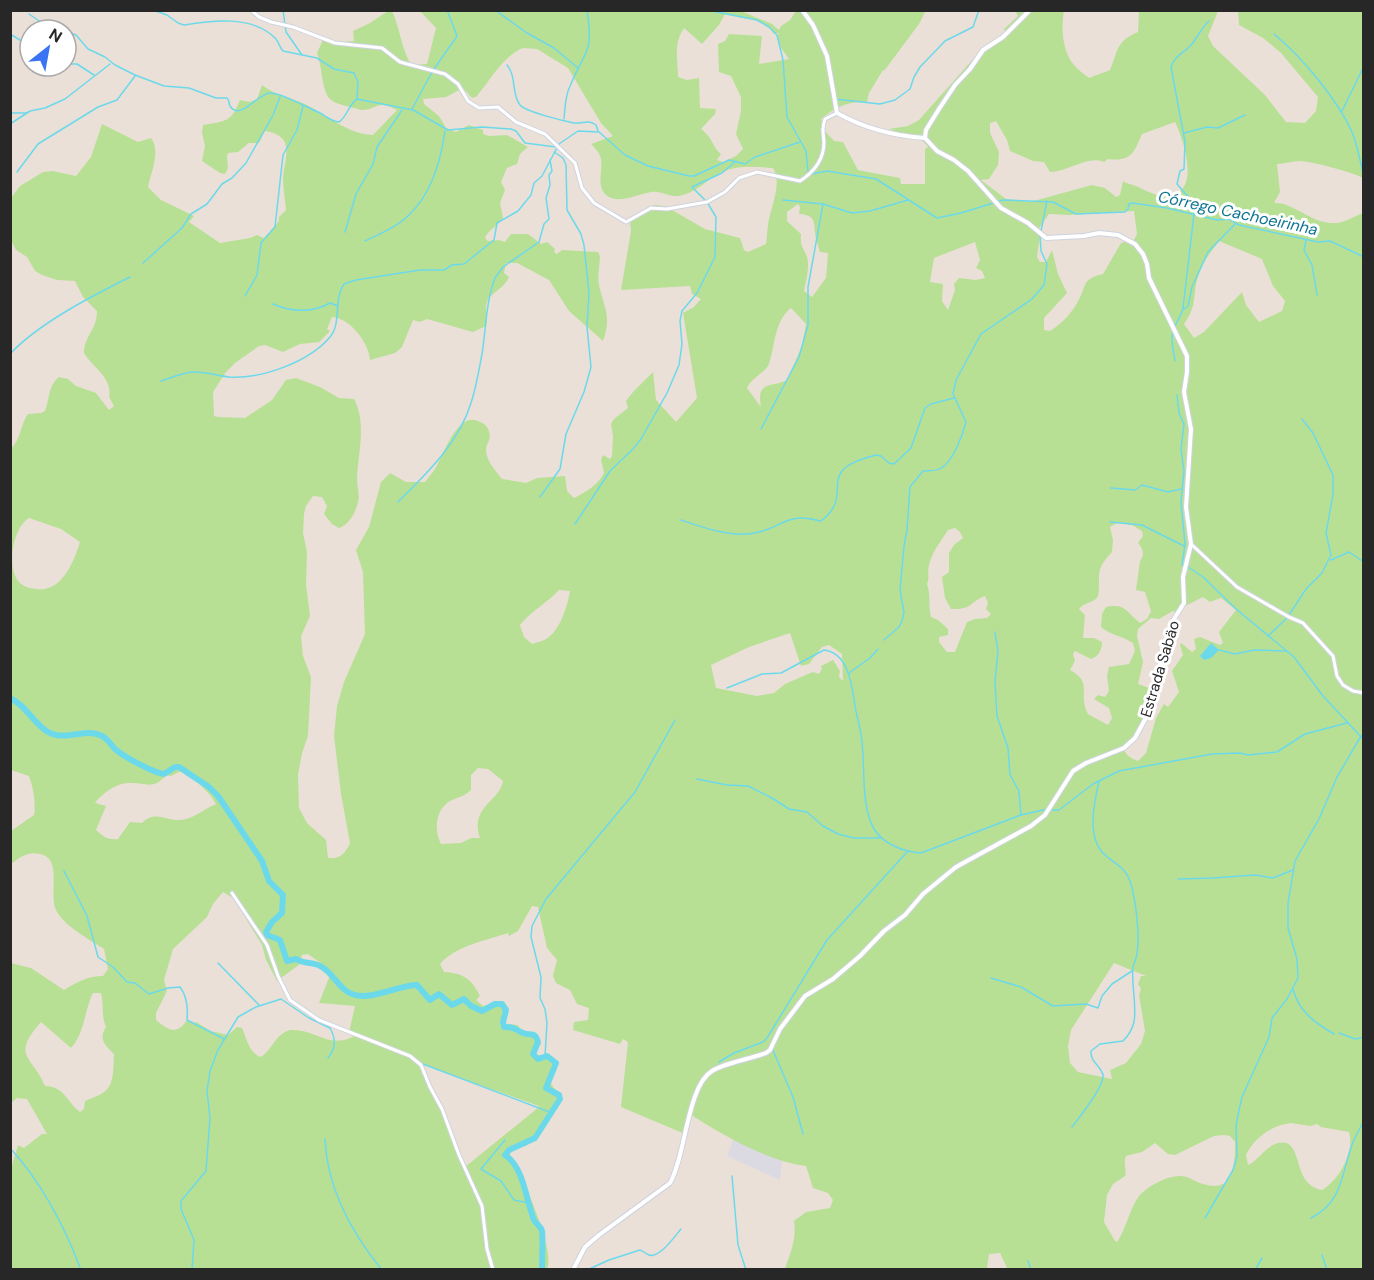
<svg xmlns="http://www.w3.org/2000/svg" width="1374" height="1280" font-family="'DM Sans',sans-serif">
<style>
.industrial{fill:#dbd9e2}
.green{fill:#b8e095;fill-rule:evenodd}
.water{fill:#6cd9eb}
.lines{fill:none;stroke-linecap:round;stroke-linejoin:round}
.stream{stroke:#6cd9eb;stroke-width:1.5}
.river{stroke:#6cd9eb;stroke-width:6}
.minor-casing{stroke:#ced3e0;stroke-width:5}
.tertiary-casing{stroke:#ced3e0;stroke-width:6}
.minor{stroke:#fff;stroke-width:3}
.tertiary{stroke:#fff;stroke-width:4}
.labels{text-anchor:middle;dominant-baseline:central;stroke-width:6;stroke-linejoin:round;paint-order:stroke}
.street-label{font-size:15px;fill:#272727;stroke:#fff}
.water-label{font-size:16px;font-style:italic;fill:#107592;stroke:#fff}
</style>
<rect width="100%" height="100%" fill="#eae0d8"/>
<path class="industrial" d="M734,1137L782,1161L780,1180L727,1156Z"/>
<path class="green" d="M388,11H392C399,25 403,55 412,65L427,64L436,28L420,11H741L772,24L779,30L781,26L790,20L796,11H936L925,12L919,24L884,71L883,70L869,93L867,102C848,101 835,107 821,119L825,131L834,141L843,142L858,170L900,178L901,184H925V149L928,147L923,141L889,129L908,126L919,120L982,49L1005,32L1004,29L1018,16L1015,11H1064C1061,27 1062,51 1074,65C1078,70 1084,74 1089,78L1110,70C1118,51 1116,41 1138,32L1139,13L1137,11H1218L1208,36L1213,46L1265,95L1286,122L1305,123L1316,111L1318,97L1281,53L1263,38L1239,25L1238,11H1363V178C1355,173 1311,161 1300,161C1292,161 1285,164 1277,164L1280,192L1274,203C1295,202 1311,225 1337,223C1345,222 1355,216 1363,213V1269L1008,1270L1000,1253L989,1254L987,1269H785C790,1253 797,1239 794,1221L806,1212L830,1208L833,1200L828,1193L813,1188L806,1166C767,1161 720,1134 687,1112L685,1134L621,1107L628,1042L623,1039L620,1044L573,1030L574,1022L588,1020L589,1008L577,1004L570,990L556,983L553,976L557,960L547,948L538,907L532,906L518,931L509,936L508,933C485,941 457,945 440,964L444,972C463,973 472,979 480,996L476,1000L483,1006L500,1003L505,1004L508,1012L505,1024L518,1025L522,1033L537,1035L538,1042L535,1055L549,1056L556,1063C547,1077 548,1084 561,1095V1098L556,1100L535,1135L526,1146L512,1148L510,1155C521,1175 556,1249 547,1269H11V1169L18,1145L24,1148L42,1134H47L27,1099L17,1098L11,1103V963L31,968L64,990C77,982 88,976 103,976L108,969L104,949C89,939 67,928 57,912C47,895 64,859 40,854C28,851 20,857 11,864V831L34,815C36,804 33,786 29,776L11,770V449C21,439 20,425 28,414L41,413L45,411C50,398 48,386 59,377L68,379L76,386L96,393L109,410L114,406L109,397C113,378 93,368 84,353C84,336 97,330 97,311L83,297L75,281L57,280L42,275L35,271L27,257L16,250L11,240V198L20,186L43,172L53,171L76,176L91,157L102,124L138,142L151,138C161,151 151,172 148,187L161,200L194,216L189,222L220,243L250,238L257,235L264,238L279,221V217L286,210C285,199 283,188 283,177C285,156 296,136 265,131L259,143H249L238,152L228,153L227,156L228,168L225,174L220,173L202,161L205,146L202,133L203,125C225,121 231,123 240,100L250,102L257,99L262,85C273,94 287,97 300,102C325,112 345,134 373,135L397,110C376,99 379,109 362,110C359,110 356,108 353,108C343,104 331,105 326,93C321,80 322,66 317,53L323,40L343,42L354,41L353,31L370,23ZM725,14C742,20 764,16 774,34L779,33L777,37L781,48L789,59L759,64L762,36L729,34L725,41L718,44L719,72L731,76L741,97V111L736,134L743,149L736,156L723,162L717,160L721,154C711,145 714,139 701,129L715,114L716,109L700,108L699,78L687,80L678,77C678,59 673,44 684,28L702,44L719,25ZM523,48L537,49L568,68L601,123L613,136L591,144C595,148 600,153 601,159C603,170 596,186 606,195C618,205 638,194 651,192C662,190 671,199 683,195C699,191 711,175 727,170C742,165 758,167 773,168C783,184 770,208 768,225C767,231 767,238 766,244L748,252L744,250L740,238L705,229L665,206L654,205L647,208L630,221L631,231L621,290L690,286L692,294L701,299L694,307L683,313L697,398L676,422L656,400L653,372L633,392L626,401L628,408L614,419L611,424L613,436L612,456L610,459L603,455L601,460L604,473C597,486 587,491 574,498L567,491L565,476L537,478L526,483L502,479C496,471 486,461 486,450C486,443 492,440 489,432C488,427 485,424 480,422C458,409 444,454 436,467C433,473 428,477 425,482H406L390,473L381,482L369,527L356,550L363,572L365,634L344,682L337,706L334,736L341,794L350,843C345,854 340,859 328,858L326,840L307,823L299,808L298,775L302,753L308,736L311,677L303,656L301,636L310,616L306,585L307,552L303,533L304,514L306,506L313,496L322,497L327,506L324,514L332,524L339,528C349,525 356,512 358,502C360,494 357,487 357,479C358,453 367,423 354,399L339,398L320,387L296,378L286,380L272,400L245,418L218,417L214,416L213,392L226,372L235,363L259,346L265,345L283,352L300,344L319,342L330,331L327,329L332,317C350,318 369,343 370,360L395,353L402,347L413,320L420,322L427,319L473,332L486,326C489,318 484,310 487,302C491,292 503,290 509,277L504,273L506,263H517L549,280L569,311L603,341C612,316 604,308 599,285C597,276 600,265 600,256L598,252L562,250L557,254L554,252L555,249L547,242L541,244L528,234H511L505,242L499,240L488,241L485,238C488,230 498,226 503,218L500,203L505,190L501,182L507,168L517,164L520,154L528,147L507,135L489,136L483,134V130L469,125L456,132L446,128L439,116L424,104L423,99L446,97L463,88L472,98L476,97C490,81 503,56 523,48ZM996,121L1007,140L1010,151L1033,161L1044,162L1050,172C1068,172 1088,155 1104,162L1108,159C1132,162 1134,152 1142,134L1175,122C1183,139 1200,187 1173,195C1160,199 1147,191 1136,186C1131,184 1127,184 1123,181L1120,195L1116,197L1105,188L1092,185L1030,202L1006,199L981,180L989,179L998,165L999,152L990,133V123ZM798,204L800,207L799,214C818,215 813,224 816,238C817,243 819,247 820,252L828,253L826,278L812,297L804,291C806,281 810,267 807,257C803,246 800,248 801,234L787,221V212ZM1134,211L1137,234L1134,240L1121,243L1103,274C1099,275 1094,276 1090,279C1084,283 1084,289 1081,295C1075,310 1063,323 1050,331L1044,330V318L1067,293L1058,274L1052,250L1046,262H1040L1037,257L1040,235L1037,231L1049,214L1069,215ZM1219,241L1262,259L1273,286L1285,301L1282,311L1259,322L1246,305L1242,292L1204,332L1194,338L1184,324C1199,303 1191,296 1199,274C1202,262 1212,251 1219,241ZM975,242L980,260L976,268L982,271L985,278L976,280L959,278L954,284L955,290L948,310L942,301L943,284L930,282L934,258ZM791,308L806,324L802,346L787,380C771,388 756,380 761,407L747,388C752,377 765,373 769,364C775,347 774,321 791,308ZM29,518L61,529L80,542C74,561 62,593 36,589C29,588 24,587 19,582C6,568 13,527 29,518ZM1117,523L1132,525L1142,531L1143,536L1138,543C1143,549 1145,554 1140,561L1136,590L1145,592L1151,611L1147,619L1140,623C1126,612 1126,603 1106,607L1102,614L1101,627C1112,636 1121,635 1133,643L1135,651L1129,664L1109,667L1107,676L1109,691L1105,697L1098,695L1094,699L1109,708L1112,718L1108,725L1088,714C1077,693 1094,683 1070,670L1075,661L1073,654L1075,651L1091,659C1099,656 1102,650 1102,642L1094,638H1083L1085,615L1079,609C1084,602 1095,603 1098,596C1099,592 1099,586 1099,581C1098,568 1103,562 1112,552L1113,540L1110,527ZM955,528L960,532L963,538L954,545L949,553V572L942,577L945,598L951,609C973,610 969,602 985,596L988,603L986,609L991,614L987,618L975,619L967,622L955,652H947L939,642V637L948,635V629L938,620L931,617C928,605 931,596 927,584C930,577 927,572 929,565C932,552 941,541 948,530ZM559,590L570,591C568,604 561,627 550,636C545,641 538,642 532,644L524,637L520,625C531,611 547,603 559,590ZM1203,597L1210,602L1221,598L1236,610L1219,632L1223,643L1220,645L1200,637L1194,639L1196,649L1192,652L1181,643L1180,645L1183,655L1172,671L1179,692L1168,707L1164,704L1156,718L1146,753L1138,761C1130,758 1126,755 1123,748C1145,726 1145,719 1152,689L1138,684L1143,662L1137,636L1138,629L1151,618L1159,619L1173,611L1178,613L1181,608ZM790,633L801,666L809,664L822,647L829,645L842,654L843,681L839,677L840,671L833,660L821,666L822,669L819,674L813,672L808,674L785,684L774,693L757,696L716,688L711,665L749,647ZM478,768L488,769L503,781C500,801 469,807 480,838H471L461,843L441,844C434,830 435,810 450,801C458,797 464,797 471,790V775ZM185,769L211,796L216,804C206,808 197,816 186,819C169,824 156,808 142,823L130,822L118,839C107,840 104,837 96,830L106,806L95,803C102,793 118,782 131,783C146,783 154,790 166,775L171,776ZM223,892L233,898L237,904L262,945L266,960L277,981L300,964L302,955L308,954L329,969L327,973L330,975L319,1003L355,1006L349,1032L356,1035C329,1051 317,1028 290,1030C275,1034 272,1050 261,1057C249,1053 247,1039 242,1028L237,1027L228,1035L211,1031L196,1022L194,1023L187,1020C177,1035 169,1031 156,1020V1013L167,991L164,980L173,949L207,917L213,904ZM1114,963L1146,976H1141L1138,984L1141,989L1139,995L1145,1031L1141,1044L1126,1063L1110,1070L1112,1079L1078,1072L1070,1063L1068,1046L1071,1030ZM93,993H101C104,1005 101,1015 106,1027C98,1039 105,1045 114,1054C113,1065 115,1085 104,1092C99,1096 91,1098 85,1101L84,1109L80,1112C67,1102 64,1086 45,1086C33,1056 10,1057 41,1022L71,1048C85,1033 84,1011 93,993ZM421,1064L539,1106V1107L465,1167L444,1113ZM1291,1123L1310,1126L1317,1124L1321,1127L1349,1132C1355,1152 1339,1180 1322,1190C1290,1184 1305,1137 1278,1143C1266,1146 1259,1160 1248,1165L1246,1155C1254,1138 1272,1125 1291,1123ZM1224,1135L1230,1136L1235,1142C1235,1163 1235,1194 1203,1184C1195,1182 1189,1176 1181,1176C1169,1175 1152,1184 1143,1192C1131,1202 1127,1228 1117,1242L1115,1241L1104,1222L1107,1195L1113,1184L1125,1176C1127,1169 1123,1164 1126,1156L1142,1152L1155,1143L1168,1154L1175,1155L1214,1136Z"/>
<path class="water" d="M1211,643L1219,650L1211,658L1204,660L1200,656Z"/>
<g class="lines">
<g class="stream">
<path d="M153,10L167,15L178,23L184,25C213,20 253,15 276,39C279,43 280,48 283,51L317,58L334,69L354,73L358,82L357,99"/>
<path d="M283,10L286,32L302,55"/>
<path d="M495,10L527,33L554,48L578,68"/>
<path d="M707,10L757,20L769,27L777,35L783,60L787,117L806,151L808,171L812,174L827,171L876,179L937,218L961,213L1003,200L1053,202L1076,214L1125,212L1128,209L1129,204L1132,203L1167,208L1217,220L1229,219L1239,225L1318,242L1330,241L1364,257"/>
<path d="M29,14L45,25L62,30"/>
<path d="M66,31L76,35L88,49L105,57L115,65L135,75L164,86L189,88L216,98H227C229,100 229,103 230,106C240,122 258,93 270,93C282,93 306,107 318,112C325,115 330,121 339,122C347,117 349,104 357,99"/>
<path d="M10,34L30,46"/>
<path d="M1274,34C1302,57 1337,99 1352,132C1358,146 1360,162 1364,177"/>
<path d="M66,64H77L94,75"/>
<path d="M507,65C517,77 511,94 520,105C526,112 564,121 574,123C583,124 588,119 596,125L598,131"/>
<path d="M357,99L413,110L448,130L482,127L511,129L516,131L525,143L556,147"/>
<path d="M835,99L880,104L895,100L910,89L914,77L920,67L945,41L973,27L979,10"/>
<path d="M412,109L432,72L457,36L447,10"/>
<path d="M1342,111L1364,66"/>
<path d="M10,113H27"/>
<path d="M564,119C565,109 565,96 570,86C585,49 594,55 587,10"/>
<path d="M10,124L30,111L45,108L65,99L110,64"/>
<path d="M1184,133L1207,127L1218,128L1245,115"/>
<path d="M17,172L38,144L98,107L117,100L135,76"/>
<path d="M783,200L823,204L852,213L870,211L908,200"/>
<path d="M1204,215L1177,184L1180,171L1184,169L1185,142L1171,67C1174,56 1184,53 1191,45C1198,37 1201,28 1209,21"/>
<path d="M1041,231L1047,201"/>
<path d="M345,232L356,194L373,164L377,147L402,110"/>
<path d="M1306,240L1304,250L1312,265L1317,295"/>
<path d="M365,241C380,234 397,227 409,215C431,194 441,160 445,131"/>
<path d="M143,263L182,228L191,214L207,204L222,184L232,178L246,163L273,115L280,97"/>
<path d="M245,296L257,275L261,243L275,227L283,155L297,130L303,106"/>
<path d="M273,304C291,312 313,313 330,303L338,306"/>
<path d="M1184,309L1188,306L1192,287L1208,252L1235,224"/>
<path d="M10,354C39,323 92,296 130,277"/>
<path d="M1175,361C1174,352 1170,340 1173,331C1175,323 1181,318 1183,308L1194,214"/>
<path d="M161,381C171,378 182,373 192,372C205,371 217,376 229,377C262,379 309,362 330,337C342,323 333,299 344,284L356,280L420,270H444L452,265L464,264L494,240L497,223L518,211L531,195L534,183L542,176L559,144L578,131L599,132L625,155L648,166L689,176H694L729,160L745,164L755,157L800,142"/>
<path d="M1177,395L1179,413L1184,424L1181,449L1184,471L1181,502L1185,544L1182,565H1184"/>
<path d="M761,429L799,357L808,325V287L823,204"/>
<path d="M1111,488L1135,490L1142,485L1168,492L1181,489"/>
<path d="M540,497L560,469L566,434L584,392L591,367L587,327L589,293L584,245L581,234L567,210L566,165L563,158L554,152"/>
<path d="M398,502C426,474 459,443 471,403C476,388 479,370 482,354C486,329 486,301 495,278L503,267L539,242L544,224L549,219L546,198L550,185L549,175L552,171L550,160"/>
<path d="M681,520C705,528 733,539 759,532C774,529 787,517 803,518C809,518 815,520 821,521C847,501 831,485 842,471C849,462 866,458 876,455L881,456L889,463L894,464L911,448L925,408L931,404L954,398"/>
<path d="M1110,522L1142,525L1184,546"/>
<path d="M575,524L610,471L633,449L641,439L667,393L679,365L682,344L680,321L682,311L697,293L715,257L716,217L707,202L692,187L722,173L736,161"/>
<path d="M1331,560L1349,552L1364,562"/>
<path d="M1188,567L1203,577L1236,609L1294,657L1323,696L1364,740"/>
<path d="M995,632L998,651L995,681L997,716L1008,748L1010,775L1019,791L1021,815"/>
<path d="M1268,636L1287,618L1306,589L1322,573L1331,555L1326,533L1333,495V475L1313,433L1302,419"/>
<path d="M884,640L899,627L902,621L904,612L900,590L904,546L907,530L910,487L923,471C929,470 935,472 941,468C953,462 963,434 966,422L953,394L956,380L981,334L1032,299L1044,285L1047,264L1041,251L1040,236"/>
<path d="M1219,650L1235,654L1254,650L1286,651"/>
<path d="M849,673L870,658L878,649"/>
<path d="M727,688L762,674L781,673L824,650C849,653 852,686 855,706C857,718 861,730 862,742C865,767 861,807 874,829C883,844 904,852 921,853L1021,815L1043,810H1059L1093,784L1119,771L1212,754L1240,753L1248,755L1277,752L1305,734L1347,723"/>
<path d="M697,779L727,785L748,786L772,798L789,809L807,812L823,826L838,834L854,838H881"/>
<path d="M64,871L87,916L98,957L113,967L127,982L135,983L149,994L168,988L180,987C187,996 188,1009 187,1020L224,1039"/>
<path d="M1178,879L1213,878L1255,875L1273,878L1293,870"/>
<path d="M218,963L259,1005"/>
<path d="M991,978L1021,987L1053,1006L1086,1004L1098,1008L1102,996L1112,984L1132,971"/>
<path d="M1293,989C1299,1012 1314,1022 1334,1034"/>
<path d="M1339,1033L1355,1039L1364,1037"/>
<path d="M772,1048L793,1097L803,1134"/>
<path d="M545,1056L547,1023L545,1009L540,998L541,977L531,937L532,926L546,899L635,792L675,720"/>
<path d="M719,1062L734,1053L763,1042L767,1038L827,940L907,852"/>
<path d="M423,1064L552,1113"/>
<path d="M1072,1127C1079,1118 1105,1085 1103,1075C1101,1066 1090,1062 1091,1051L1100,1044L1123,1041C1128,1036 1132,1030 1134,1022C1137,1004 1131,985 1133,967C1134,963 1136,959 1137,954C1140,934 1136,900 1130,881C1126,868 1115,864 1105,855C1086,838 1094,803 1099,781"/>
<path d="M325,1139C327,1188 351,1232 382,1270"/>
<path d="M505,1140L481,1169L501,1181L514,1200L529,1203"/>
<path d="M10,1148C43,1184 64,1225 81,1270"/>
<path d="M732,1176L738,1245L746,1270"/>
<path d="M1205,1218L1233,1170L1237,1156L1236,1126L1239,1110L1242,1097L1269,1037L1272,1018L1287,999L1298,978L1297,959L1288,928V903L1295,861L1319,819L1337,777L1361,736"/>
<path d="M1311,1218C1344,1201 1341,1173 1353,1142C1356,1135 1360,1128 1364,1121"/>
<path d="M1322,1255L1327,1270"/>
<path d="M1028,1261L1031,1270"/>
<path d="M192,1270L194,1240L181,1209V1201L206,1171L210,1118L207,1091L210,1071L218,1050L238,1017L256,1007L281,999L309,1018L330,1028C336,1039 336,1048 328,1058"/>
<path d="M587,1270L609,1260L640,1250C643,1251 646,1254 649,1255C659,1259 675,1236 681,1229"/>
<path d="M1255,1270L1262,1258"/>
</g>
<path class="river" d="M10,698C27,706 33,723 48,732C66,742 86,727 102,736C108,739 111,745 115,749C124,757 154,773 164,774L175,767H179L209,787L218,796L262,861L269,881L283,895L282,913L272,922L266,932L267,935L280,940L287,961L296,959C306,965 313,961 322,967C332,973 336,983 345,990C364,1006 396,985 417,985L430,1000L439,994L452,1005L464,999L471,1006L482,1011L495,1004H502L506,1010L503,1022L504,1027C515,1027 514,1029 523,1033C531,1036 535,1031 538,1042L533,1054L538,1059L547,1056L556,1063L546,1088L559,1095L560,1099L535,1138L509,1150L505,1155C524,1167 526,1201 534,1220C536,1224 541,1226 542,1231C543,1237 542,1262 542,1270"/>
<defs>
<g id="minor">
<path d="M251,10L259,17L271,22L293,27L335,43L382,48L400,62L445,74L458,84L468,101L479,108L498,107L516,122L545,134L575,163L582,188L594,203L626,222L651,208L667,209L707,202L725,192L739,178L757,172L800,181C814,172 824,160 824,142C823,133 822,127 825,119L837,113"/>
<path d="M1191,544L1237,587L1289,617L1303,623L1333,656L1337,676L1343,685L1353,691L1364,693"/>
<path d="M232,893L267,945L278,976L290,1000L319,1020L410,1056L421,1065L430,1087L442,1109L459,1155L482,1206L487,1249L493,1270"/>
</g>
<g id="tertiary">
<path d="M802,10L813,25L827,56L837,113C864,128 893,136 925,138"/>
<path d="M925,138L926,130L939,109L955,85L970,69L983,50L1003,37L1030,10"/>
<path d="M573,1270L585,1247L599,1235L670,1183C686,1155 687,1086 712,1071C724,1063 751,1059 766,1053L770,1050L780,1029L805,996L833,979L860,956L884,931L905,915L923,894L956,867L1031,826L1045,815L1073,771L1086,763L1124,748L1135,738L1148,714L1162,657L1174,619L1184,603L1183,577L1191,544L1186,507L1191,429L1184,392L1187,372V356L1149,278L1147,264L1143,254L1135,244L1118,235L1099,233L1084,236L1046,238L1028,223L1001,208L968,171L954,160L937,151L925,138"/>
</g>
</defs>
<use href="#minor" class="minor-casing"/>
<use href="#tertiary" class="tertiary-casing"/>
<use href="#minor" class="minor"/>
<use href="#tertiary" class="tertiary"/>
</g>
<g class="labels">
<g class="street-label">
<text transform="translate(1160 669) rotate(-73)">Estrada Sabäo</text>
</g>
<g class="water-label">
<text transform="translate(1238 213) rotate(12)">Córrego Cachoeirinha</text>
</g>
</g>
<rect width="1374" height="1280" fill="none" stroke="#272727" stroke-width="24"/>
<g transform="translate(48 48) rotate(31)"><circle r="28" fill="#ffffff" stroke="#a9a9a9" stroke-width="1.5"/>
<path d="M0-4.5L10 22L0 15L-10 22Z" fill="#3a74f5"/>
<text y="-9" font-size="16" font-weight="bold" text-anchor="middle" fill="#272727">N</text>
</g>
</svg>
